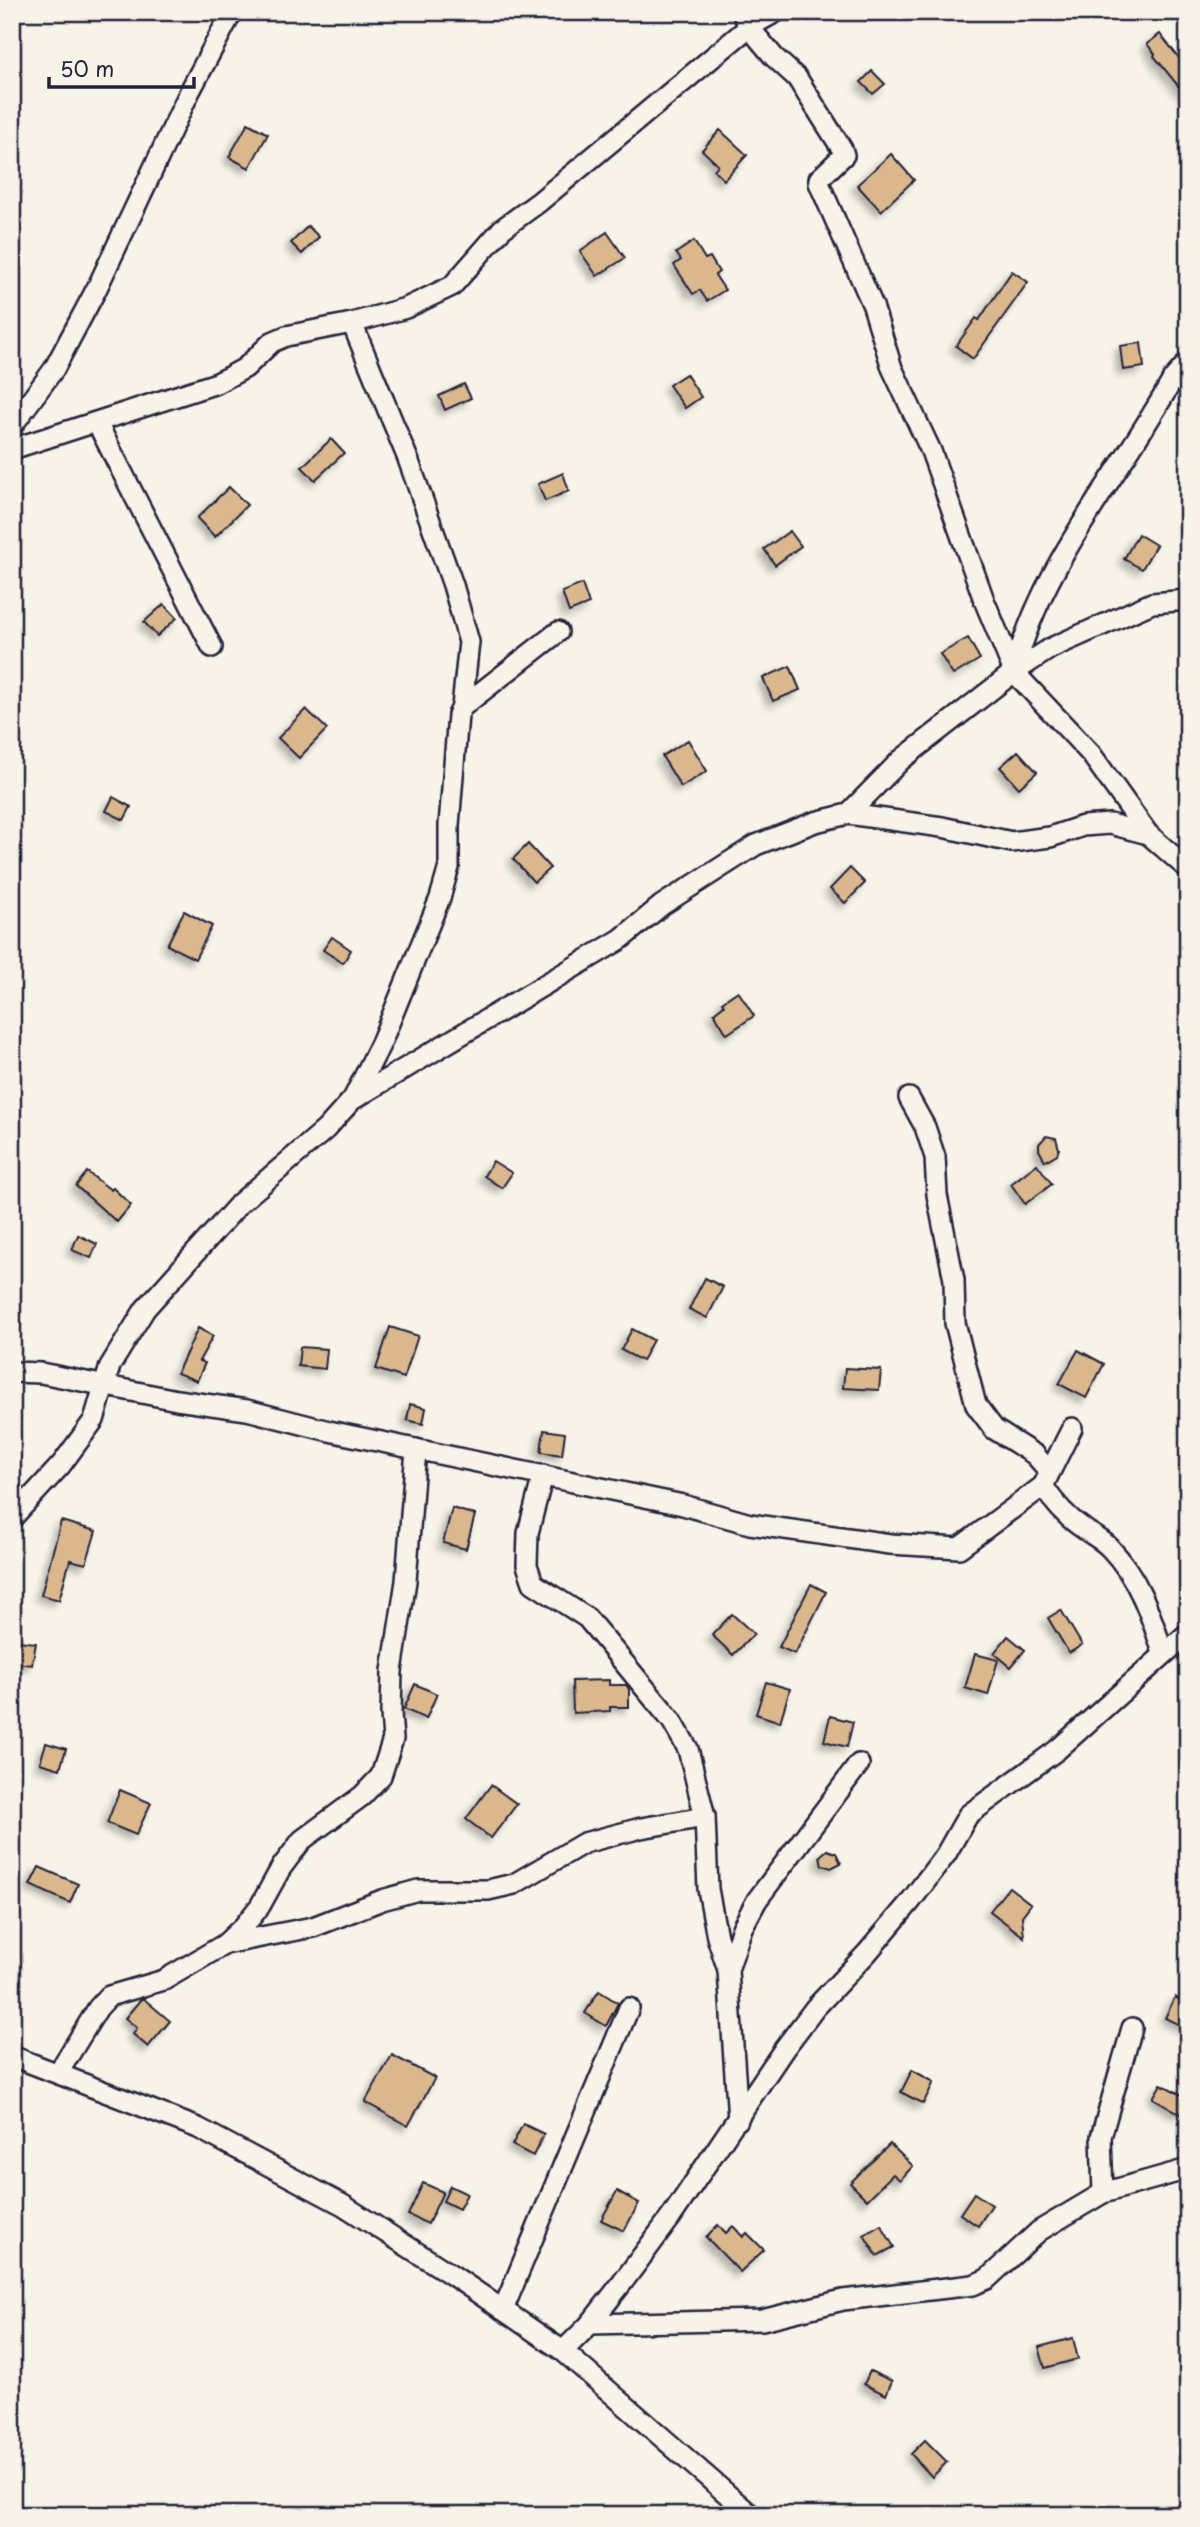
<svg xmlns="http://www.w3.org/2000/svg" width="1200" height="2527" font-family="'Playpen Sans',sans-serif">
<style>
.building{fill:#dbb78d;stroke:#22223b;stroke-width:2;filter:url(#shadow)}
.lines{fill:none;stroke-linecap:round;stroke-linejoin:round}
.minor-casing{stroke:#22223b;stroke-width:24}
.minor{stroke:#f7f3e8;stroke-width:19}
</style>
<defs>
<filter id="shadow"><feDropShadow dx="-5" dy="5" stdDeviation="3.5" flood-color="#0004"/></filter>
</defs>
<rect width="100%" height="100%" fill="#f7f3e8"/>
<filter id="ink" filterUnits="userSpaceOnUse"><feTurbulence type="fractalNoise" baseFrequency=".0143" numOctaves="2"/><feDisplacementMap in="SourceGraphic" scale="14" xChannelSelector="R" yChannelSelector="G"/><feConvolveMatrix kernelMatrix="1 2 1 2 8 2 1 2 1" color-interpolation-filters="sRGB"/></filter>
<g filter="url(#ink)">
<g class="building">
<path d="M1160,34L1180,59L1188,53V98L1154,56L1155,54L1147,44Z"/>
<path d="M872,71L885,84L873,94L861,82Z"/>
<path d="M248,123L268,134L249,168L229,157Z"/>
<path d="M720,130L747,155L724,180L714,170L718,165L702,150Z"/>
<path d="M891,154L914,180L881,211L857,185Z"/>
<path d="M308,226L319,237L302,254L291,243Z"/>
<path d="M607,232L625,258L597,276L580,251Z"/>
<path d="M694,241L705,259L710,257L719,272L715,275L725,290L707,301L700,290L693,294L674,265L681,260L676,253Z"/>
<path d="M1012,271L1028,282L973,359L956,346L976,318L979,320Z"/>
<path d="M1141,343L1144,367L1123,370L1120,346Z"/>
<path d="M686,374L701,397L685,408L669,385Z"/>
<path d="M464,384L471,398L445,410L439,396Z"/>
<path d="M331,439L344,453L315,480L302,467Z"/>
<path d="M563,473L569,491L545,501L538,484Z"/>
<path d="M229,487L247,505L215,537L197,518Z"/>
<path d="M790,531L801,546L775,565L764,549Z"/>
<path d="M1138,534L1156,545L1142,569L1124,559Z"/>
<path d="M582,584L589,604L569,612L562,592Z"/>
<path d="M164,604L177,618L157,636L144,622Z"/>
<path d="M968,638L980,659L953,675L940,654Z"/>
<path d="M790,666L800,690L773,701L763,678Z"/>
<path d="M306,709L327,729L299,758L278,738Z"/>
<path d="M688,740L707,771L681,787L662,756Z"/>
<path d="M1018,751L1037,772L1019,788L1000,767Z"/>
<path d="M113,797L131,807L124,820L106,811Z"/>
<path d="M528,844L550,868L534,882L513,859Z"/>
<path d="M850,868L865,883L845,903L830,889Z"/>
<path d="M184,911L212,926L195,959L167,945Z"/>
<path d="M332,937L351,950L343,963L323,950Z"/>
<path d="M738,991L754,1016L727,1034L714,1013L724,1005L722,1002Z"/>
<path d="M1046,1136L1056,1138L1059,1149L1057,1154L1045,1161L1039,1150V1144Z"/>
<path d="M493,1161L512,1173L502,1188L484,1176Z"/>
<path d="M1037,1164L1052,1184L1025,1204L1011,1184Z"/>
<path d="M87,1172L111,1190L113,1188L131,1205L117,1222L76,1186Z"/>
<path d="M78,1235L97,1244L91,1258L72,1250Z"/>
<path d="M705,1278L723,1287L707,1318L689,1309Z"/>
<path d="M390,1327L418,1336L404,1378L376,1369Z"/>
<path d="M198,1328L213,1336L199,1361L205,1363L197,1381L177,1373Z"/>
<path d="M632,1329L653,1340L642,1361L621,1350Z"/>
<path d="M300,1347L327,1349L325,1369L298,1366Z"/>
<path d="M1078,1350L1104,1364L1086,1398L1059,1384Z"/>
<path d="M845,1368L881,1370L879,1390L843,1388Z"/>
<path d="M410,1404L426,1408L423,1424L407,1420Z"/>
<path d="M544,1430L565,1433L562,1455L541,1452Z"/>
<path d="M452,1508L475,1515L466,1549L443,1543Z"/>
<path d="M61,1521L96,1531L86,1564L70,1560L59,1600L41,1595Z"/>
<path d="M811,1584L826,1592L795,1654L779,1647Z"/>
<path d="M1061,1610L1082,1645L1069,1653L1048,1618Z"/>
<path d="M732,1614L754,1634L733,1655L712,1635Z"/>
<path d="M1008,1636L1025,1650L1011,1667L994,1653Z"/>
<path d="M19,1641L36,1643L32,1665L15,1663Z"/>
<path d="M975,1654L998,1660L988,1695L965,1688Z"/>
<path d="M609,1680V1685H626L629,1689V1707H610V1711L573,1713L572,1681Z"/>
<path d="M766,1682L790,1689L780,1722L756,1714Z"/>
<path d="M415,1684L437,1694L426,1719L404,1709Z"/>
<path d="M830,1716L853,1722L847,1747L824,1741Z"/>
<path d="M46,1743L66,1749L60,1769L40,1763Z"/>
<path d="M491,1785L517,1804L491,1838L466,1819Z"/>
<path d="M120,1790L151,1803L136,1835L107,1823Z"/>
<path d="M827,1850L836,1853L841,1863L831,1868L822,1865L820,1856Z"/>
<path d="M39,1867L78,1884L70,1903L30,1885Z"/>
<path d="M1009,1887L1031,1904L1022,1916L1024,1937L990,1911Z"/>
<path d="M599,1991L618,2003L606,2026L585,2013Z"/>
<path d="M1175,1997L1188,2004V2029L1165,2018Z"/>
<path d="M141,1999H144L170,2021L148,2047L133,2034L137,2028L125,2018Z"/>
<path d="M392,2055L435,2078L408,2126L365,2102Z"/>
<path d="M912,2070L934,2082L923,2104L901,2092Z"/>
<path d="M1161,2084L1188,2098L1181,2114L1153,2098Z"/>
<path d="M523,2124L544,2134L533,2156L512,2145Z"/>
<path d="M890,2144L913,2166L900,2180L893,2174L867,2200L850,2183Z"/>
<path d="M423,2183L443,2192L428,2224L408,2215Z"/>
<path d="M450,2186L467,2194L459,2209L443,2201Z"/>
<path d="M617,2191L639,2203L624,2231L601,2220Z"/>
<path d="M974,2193L992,2205L978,2226L960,2214Z"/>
<path d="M718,2225L726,2233L733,2226L743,2237L747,2233L764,2250L740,2272L706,2237Z"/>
<path d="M881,2225L894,2247L877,2256L864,2235Z"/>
<path d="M1073,2338L1078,2359L1045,2368L1039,2347Z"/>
<path d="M870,2371L892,2381L886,2395L864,2384Z"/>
<path d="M925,2440L947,2462L932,2477L911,2454Z"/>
</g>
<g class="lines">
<defs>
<g id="minor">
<path d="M742,12L749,27L774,57L797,78L842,149L844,155L819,179V183L873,306L892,368L931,451L984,600L1014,672L1091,754L1148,834L1188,869"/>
<path d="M352,323L408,459L453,585L469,642L462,707"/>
<path d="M97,423L212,647"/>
<path d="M12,426L54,369L97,288L190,91L232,12"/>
<path d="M12,449L217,383L245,368L272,342L286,336L352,323L406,308L452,286L502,229L539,202L749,27L776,12"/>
<path d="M1014,672C1041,564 1120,475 1173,379L1188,362"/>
<path d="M848,814L901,760L1014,672L1051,648L1152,603L1188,600"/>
<path d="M909,1098L925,1127L935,1157L937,1195L954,1280L955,1323L976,1405L994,1429L1035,1455L1049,1471"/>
<path d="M353,1099L381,1043L440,898L449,867V825L458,715L462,707L558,632"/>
<path d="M12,1372L41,1373L177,1400L247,1410L329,1431L683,1505L750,1524L890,1544L959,1548L1043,1486L1072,1428"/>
<path d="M543,1475L528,1533L527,1565L533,1583L587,1618L672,1721L688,1749L705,1817L708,1889L717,1937L728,1970L738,2120"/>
<path d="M1043,1486C1054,1503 1066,1517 1084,1529C1092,1535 1103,1540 1110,1548C1138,1577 1151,1615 1163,1653"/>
<path d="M12,1518L61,1465L94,1420L110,1366L145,1309L240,1203L326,1129L352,1100L621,939L662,905L756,845L815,822L848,814L942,827L1012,842L1050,837L1083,826L1110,824L1148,834"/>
<path d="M225,1944L313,1927L382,1900L418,1890H488L514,1884L584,1843L641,1828L705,1817"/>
<path d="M728,1970L742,1928L757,1900L859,1764"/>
<path d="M12,2056L198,2128L343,2205L452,2275L563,2351L751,2515"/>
<path d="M58,2073L98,2008L109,1996L164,1980L225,1944L244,1926L260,1906L281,1868L302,1840L362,1796L381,1776L393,1739L391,1713L392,1671L406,1581L416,1449"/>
<path d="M1103,2193L1101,2137L1132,2028"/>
<path d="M503,2310L629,2008"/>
<path d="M590,2324L762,2320L843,2300L973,2285L987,2279L1039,2231L1103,2193L1188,2169"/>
<path d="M563,2351L590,2324L622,2283L671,2217L784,2049L815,2008L867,1953L910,1902L946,1854L968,1815L1057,1750L1188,1633"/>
</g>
</defs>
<use href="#minor" class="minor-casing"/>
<use href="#minor" class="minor"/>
</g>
</g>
<rect width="1200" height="2527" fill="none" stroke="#f7f3e8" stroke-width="42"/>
<rect x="21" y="21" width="1158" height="2485" fill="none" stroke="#22223b" stroke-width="2.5" filter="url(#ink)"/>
<path d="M49 77v10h145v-10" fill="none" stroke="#22223b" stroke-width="3.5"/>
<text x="60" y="77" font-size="21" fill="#22223b" stroke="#f7f3e8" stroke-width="5" paint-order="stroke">50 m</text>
</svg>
